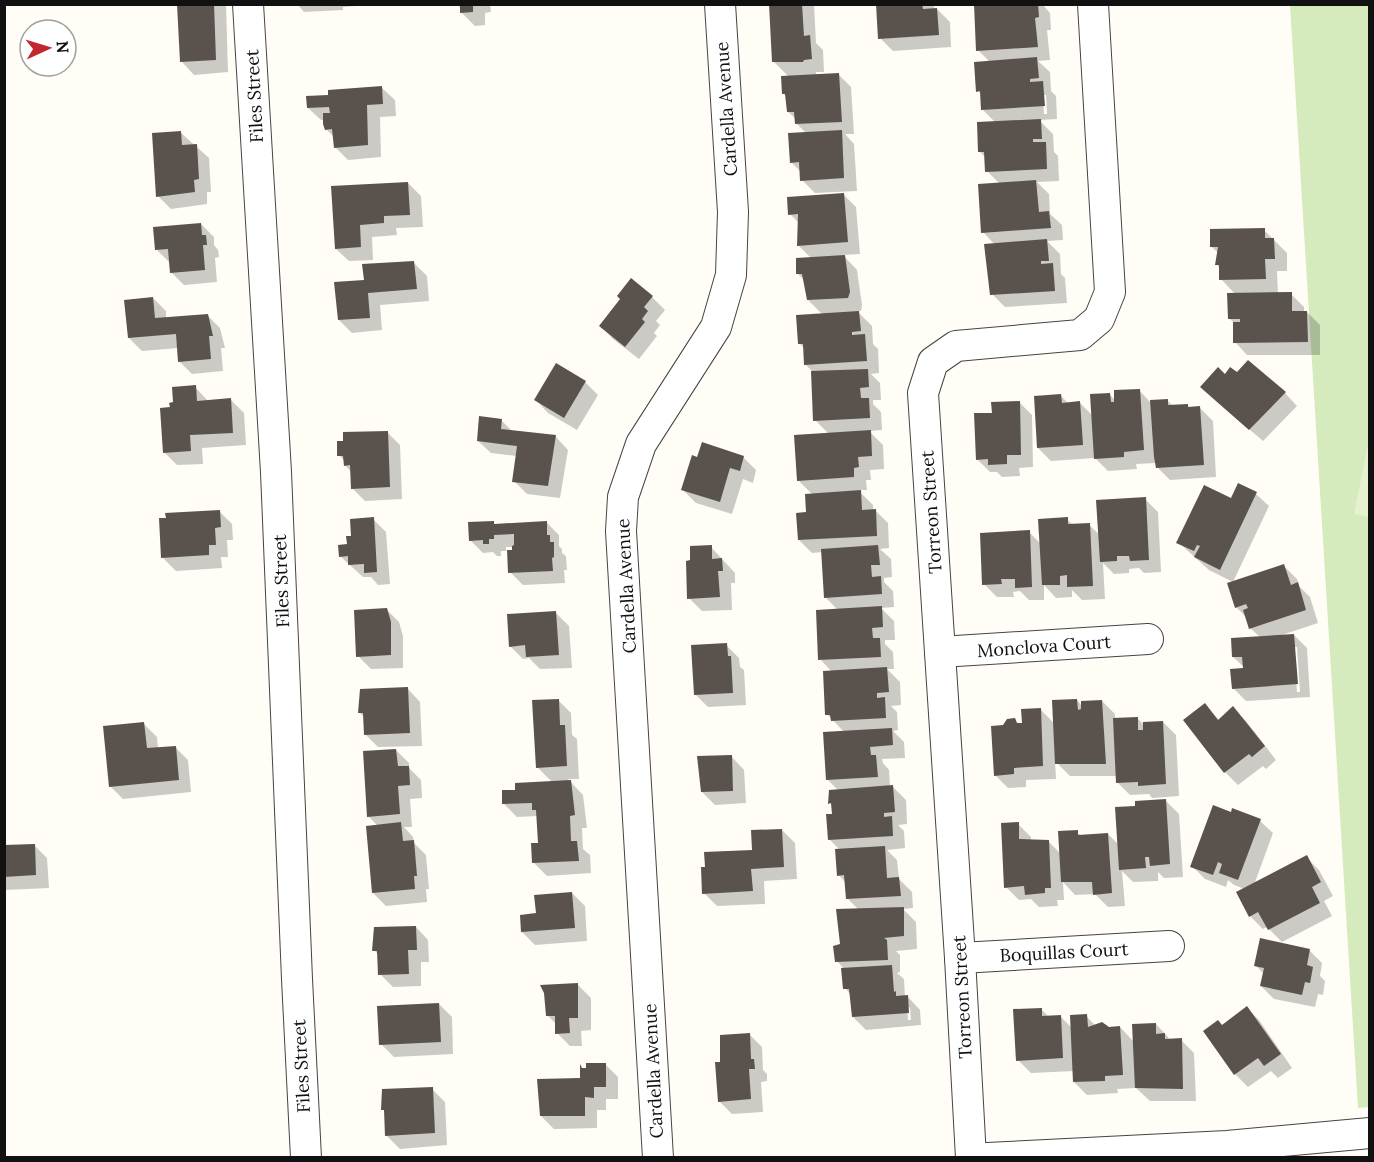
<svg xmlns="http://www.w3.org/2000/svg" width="1374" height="1162" font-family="Lora,serif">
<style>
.green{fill:#d5ebbd}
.pitch{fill:#e6f2cf}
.shadow{fill:#0003;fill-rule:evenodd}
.building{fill:#5a524d}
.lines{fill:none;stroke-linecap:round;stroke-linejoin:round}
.street-casing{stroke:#444;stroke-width:32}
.street{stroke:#fff;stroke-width:30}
.labels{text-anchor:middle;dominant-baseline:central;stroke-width:6;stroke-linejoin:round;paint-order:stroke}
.street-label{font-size:18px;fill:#111;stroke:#fff}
</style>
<rect width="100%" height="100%" fill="#fffdf5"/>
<path class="green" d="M1290,5H1369V1107L1358,1108Z"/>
<path class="pitch" d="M1369,440V517L1354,514Z"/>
<g class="shadow">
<path d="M179,4H226L228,72L194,75L182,62Z"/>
<path d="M297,4H356V6L343,7V10L304,12Z"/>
<path d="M457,4H490L491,12L485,13V25L475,26L462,13L461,9Z"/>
<path d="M770,4H814L816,43L823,50L824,72H816V76L838,74L851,87L854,134H845L854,144L857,191L815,193L802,180L801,172L791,162L806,133L796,123V119L788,112L787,97L784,94L789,77L773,61Z"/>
<path d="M878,4H934V10L937,9L950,22L951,47L893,51L880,38Z"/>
<path d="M976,4H1042L1050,13L1051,30H1047L1050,60L1038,61L1050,72L1051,91L1056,96L1057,119L1039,120L1053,134L1054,152L1058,156L1059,181L1037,182L1049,194L1050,214L1062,225L1063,240L1047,241L1060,254L1061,274L1065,278L1067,303L1005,307L992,294L995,245L983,232L1000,184L987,171L986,158L980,152L996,123L983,110L982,95L978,91L990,62L978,50ZM1043,95H1046L1047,114H1044Z"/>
<path d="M382,88L395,100L396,116L380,117L381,157L348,160L335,147L334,137L326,129L324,120H321L308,108L330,96Z"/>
<path d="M180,132L209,158L211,192H207V204L171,209L158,196Z"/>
<path d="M408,183L421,196L423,227L396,228L397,235L372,237L373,260L349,261L336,249L333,188Z"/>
<path d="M843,194L856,207L860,254L843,255L857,270L862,305L861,311H857L872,326L873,344L878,349L879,373L871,374L880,383L881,400H873V404L881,412L882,430L869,431L883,445L884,469L870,470L871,480H866L867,490H858L873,505V510H875L888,523L889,548L880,549L891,559L892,577L884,578V582L893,591L894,607L881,608L894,621L895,640H885V644L893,652L894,669H887L900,682L901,705L891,706L897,712L898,730L893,731L904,742L905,758L882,759L883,763L889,770L890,787H893L906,800L907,824L898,825L904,831L905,848L887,850L897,860L899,879L912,892L913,908L903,909L916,922L917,949L896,951L900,955V972L897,973L904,979L905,997H908L920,1010L921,1025L866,1030L853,1017L851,995L845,988V970L837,961L842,945L859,910L847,898L846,883L839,875L840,850L830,840L833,815V806L830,803L838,790L828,780L844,732L827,714L832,672L820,659L838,610L826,598L822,552L812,553L799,540L813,495L799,481L829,434L815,420L812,371L805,364V349L799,343L823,315L808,300L805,281L798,274L811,258L798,245L799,223L790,214ZM907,1005L910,1008L911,1020H908Z"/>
<path d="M201,224L214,237V245L218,250L219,257L215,258L217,282L184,285L171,272L169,262L156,249Z"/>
<path d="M1264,230L1287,253V271H1277L1278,294H1291L1304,307V312H1307L1320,325V355H1247L1235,342L1234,323L1229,318L1235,294L1221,279L1220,268L1217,265L1219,254L1211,246Z"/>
<path d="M414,263L427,276L429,301L380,305L382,330L352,333L339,320L365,281Z"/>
<path d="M632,281L652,297L665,310L656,321L660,325L654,333L657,336L639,359L613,339L601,326L622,299Z"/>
<path d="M153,298L166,311V319L207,315L220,328L225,348H221L223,371L192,374L179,361L178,348L142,351L129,338Z"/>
<path d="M556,365L585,382L598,395L577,430L548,413L536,400Z"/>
<path d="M1237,374L1285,393L1297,406L1263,441L1215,400L1225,376Z"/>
<path d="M195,387L208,401L231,400L244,413L246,445L202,448L203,464L177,465L164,452L171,409Z"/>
<path d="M1139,390L1150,402L1168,401L1173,406L1187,405L1190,408H1200L1213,421L1216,477L1170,480L1157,467L1156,463L1136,464L1137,469L1108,471L1095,458L1051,461L1038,448L1061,396L1069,404L1080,403L1093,416L1110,395L1116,401Z"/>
<path d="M1019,402L1032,415L1033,467L1019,468L1020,476L1002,477L997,472H990L977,459L993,414Z"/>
<path d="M502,421L513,432L556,437L568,450L560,498L527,494L514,481L517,456L491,453L478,441Z"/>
<path d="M387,432L400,445L402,499L365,501L352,488L351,472L345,465V461L339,455Z"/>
<path d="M743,457L756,470L753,483L743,479L732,514L696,503L683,490L698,458Z"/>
<path d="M1239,485L1256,494L1269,506L1233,582L1209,570L1178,542L1232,500Z"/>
<path d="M1145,499L1158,512L1161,572L1144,573L1139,568L1129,569V573L1114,574L1103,563L1105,599L1082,600L1072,590V597L1056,598L1044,585V600H1029L1020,591L1013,592L1014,597H997L984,584L1029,532L1041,544L1067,519L1074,526L1089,525L1100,535Z"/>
<path d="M219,511L232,524L233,540H227L228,557H221L222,568L176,571L163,558Z"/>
<path d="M373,519L386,532L390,584L378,585L371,577H363L340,556L353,537Z"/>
<path d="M493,522L496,525L546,522L559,535V546L562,549V553L566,556L567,570H564L565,583L523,585L510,572L509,551H501V556H497L493,552L483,553L470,540ZM506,547H513L514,551H506Z"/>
<path d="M711,547L735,573V583H731L732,610L702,611L689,598L692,562Z"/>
<path d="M1284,566L1297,579L1299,586L1310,597L1318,623L1282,635H1294L1307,648L1310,697L1246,701L1233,688L1246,669L1233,657L1260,637L1250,628L1247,618L1236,607ZM1294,647H1297L1300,692H1297Z"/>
<path d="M386,609L399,622L403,636V668L371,669L358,656Z"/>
<path d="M556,613L569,626L572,668L540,669L529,658L523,659L510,646Z"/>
<path d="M726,645L739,658L740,667L744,670L746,705L708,707L695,694Z"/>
<path d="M408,689L420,702L422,746L378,747L365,734V718L360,713Z"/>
<path d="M558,700L571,713L572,735L577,739L579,779H568L583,795L587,828H582L583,849L590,855L591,873L547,876L534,863L540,844L538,816L517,817L504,804L517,791L553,783L537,767Z"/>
<path d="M1077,700L1082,706L1102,701L1115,714V720L1137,718L1145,726L1163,722L1176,735L1179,796L1152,798L1149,794L1130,795L1117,782V776H1070L1055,761L1056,779L1026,780V787L1008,788L995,775L1003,727L1014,720L1019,724H1023L1040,709L1055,724Z"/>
<path d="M1205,705L1220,721L1233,708L1246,721L1276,760L1266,769L1263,766L1238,785L1225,772L1185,720Z"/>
<path d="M144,724L157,737L158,749L175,747L188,760L191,792L123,799L110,786Z"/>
<path d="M396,750L409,763V768L421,780L422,798L410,799L412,827H404L413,837L414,843L426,855L429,889H426L427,902L386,906L373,893L378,826L368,816Z"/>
<path d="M732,757L744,770L746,803L715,805L702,792Z"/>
<path d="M1166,801L1179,814L1183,877L1164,878L1158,872V881L1133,882L1122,871L1125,906L1108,907L1095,894L1075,895L1063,882L1064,900H1057L1058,906L1039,907L1031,899L1019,900L1006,887L1018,824L1031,837V841H1048L1060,853L1077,832L1081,836L1108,834L1119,845L1137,807Z"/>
<path d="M1232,814L1260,821L1273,833L1254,885L1306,857L1319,870L1333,896L1324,901L1332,916L1282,942L1267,927L1263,929L1250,916L1245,889L1234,885L1228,880L1226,887L1205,879L1192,866Z"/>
<path d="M782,830L795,843L797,879L764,881L765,904L717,906L704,893L754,851Z"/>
<path d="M34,845L47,858L49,888L4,890V847Z"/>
<path d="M572,893L585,906L587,941L535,945L522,932L537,915Z"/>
<path d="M416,927L428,940L429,962H421V986L393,987L380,974L379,955L374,950Z"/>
<path d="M1309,950L1322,963L1320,976L1325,981L1323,995L1318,994L1315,1007L1274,999L1261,986L1264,974L1256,966Z"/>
<path d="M578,985L591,998V1030L581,1031L582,1046H570L557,1033V1025L547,1015Z"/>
<path d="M439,1004L452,1017L453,1054L394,1057L381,1044Z"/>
<path d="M1247,1008L1259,1020L1292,1068L1278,1078L1271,1071L1248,1087L1235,1074L1223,1027Z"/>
<path d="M1041,1009L1049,1017H1061L1072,1028L1086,1016L1096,1026L1108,1028L1120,1027L1134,1042L1156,1024L1168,1037L1169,1039L1181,1040L1194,1053L1196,1101H1150L1136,1088L1117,1089L1118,1093L1087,1095L1074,1082V1071L1031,1073L1018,1060Z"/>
<path d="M749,1034L762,1047L763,1070L767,1074V1081L761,1082L763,1112L732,1114L719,1101Z"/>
<path d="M605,1064L618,1077V1099H606V1110H597V1128L554,1129L541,1116L581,1079Z"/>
<path d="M432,1089L445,1102L447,1145L400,1149L387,1136L386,1112L383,1109Z"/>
</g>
<g class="building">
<path d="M177,4H214L216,60L180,62Z"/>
<path d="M460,4H473V12L460,13Z"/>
<path d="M769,4H802L804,36L810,35L812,59L804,60L803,62H772Z"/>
<path d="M876,4H922L923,9L937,8L939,35L878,39Z"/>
<path d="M974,4H1038L1039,17L1035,18L1038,47L976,51Z"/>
<path d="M1037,57L1039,78L1030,79V82L1043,81L1045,106L981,110L980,91L976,92L974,62Z"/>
<path d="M839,73L842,122L795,124L794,112H787L785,94H782L781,76Z"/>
<path d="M382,86L383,104L367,105L368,145L334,148L332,129L325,130L323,124V113H330L329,107L307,108L306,96L328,95V90Z"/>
<path d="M1041,119L1042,139H1033V142H1046L1047,169L985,172L984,152H978L977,122Z"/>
<path d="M842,130L844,178L800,181L799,162L790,163L788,133Z"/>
<path d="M181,131L182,145L197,144L199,179L194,180L195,192L156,197L152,133Z"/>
<path d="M1036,180L1039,212L1049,211L1051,228L981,233L978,184Z"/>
<path d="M408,182L410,215L384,216V223L360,225L361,247L335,249L331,186Z"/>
<path d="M844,193L848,242L797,246L798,214L788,215L787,197Z"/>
<path d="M201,223L202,235H206L207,245H203L205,270L170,273L168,249L155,250L153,227Z"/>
<path d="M1265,228V238H1274L1275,259H1265L1266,279L1219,280V265H1215L1218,247H1210V229Z"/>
<path d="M1047,239L1049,261H1041V264L1053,263L1055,291L990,295L984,244Z"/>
<path d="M845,255L850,292L848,298L807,300L802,274H796V258Z"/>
<path d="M414,261L417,289L368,293L370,318L338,320L334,282L364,280L362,264Z"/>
<path d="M631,278L653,296L644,307L648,311L642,319L645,322L625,347L599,326L620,299L617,296Z"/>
<path d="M1292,292V311H1307L1308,342L1233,343V322H1240V319H1228L1227,293Z"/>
<path d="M153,297L155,318L208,314L213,336H209L211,359L178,362L176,334L128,338L124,300Z"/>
<path d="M859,311L861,331L852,332V335L865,334L867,361L804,365L803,344H798L796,315Z"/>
<path d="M1248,360L1286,392L1249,430L1200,387L1218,367L1225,374L1230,367L1237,372Z"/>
<path d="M556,363L586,381L564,418L534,400Z"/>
<path d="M868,369L869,387L860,388L861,398H869L870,418L813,421L811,371Z"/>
<path d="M196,385L197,401L231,398L233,433L190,435L191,451L163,453L160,408L170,407L169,403L173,402L172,387Z"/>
<path d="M1140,389L1144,450L1124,452V457L1094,459L1090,394L1110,393L1111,402H1114V390Z"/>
<path d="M1061,394L1062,403L1080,401L1083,445L1037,448L1034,396Z"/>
<path d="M1168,399V405L1188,404V407L1200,406L1204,465L1156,468L1154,457L1150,400Z"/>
<path d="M1020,401L1021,455H1007V464L988,465V459L976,460L974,413H992L991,402Z"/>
<path d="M479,416L502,419L501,429L556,435L548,486L512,482L517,446L477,441Z"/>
<path d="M871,430L872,456L858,457L859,467L854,468V477L797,481L794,435Z"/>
<path d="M388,431L390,487L351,489L350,465L344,466L343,456H337V441H343V432Z"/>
<path d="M702,442L744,456L740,471L730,468L720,502L681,490L692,455L697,457Z"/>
<path d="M1238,483L1257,492L1220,570L1194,557L1200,546L1197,545L1194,551L1176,543L1204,485L1231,498Z"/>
<path d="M861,490L862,510L876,509L877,536L798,540L796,513L806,512L805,494Z"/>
<path d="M1146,497L1149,560L1130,561L1129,556H1117V561L1100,562L1096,500Z"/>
<path d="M220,510L221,527L215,528L216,545H209V555L161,558L159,518H166L165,513Z"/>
<path d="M374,517L377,572L364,573V564L348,565V556L339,557L338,545L347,544L346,536H351L350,519Z"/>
<path d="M1068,517V524L1090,523L1093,586L1067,587V575L1060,576V585H1042L1038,519Z"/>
<path d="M494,521V524L547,521V535H550V542H554V557L552,558L553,571L508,573L507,550H512V546L514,545V534L494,535V539H489V544H483V540L469,541L468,522Z"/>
<path d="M1030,530L1032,587L1015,588V579H1001L1002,584L982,585L980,533Z"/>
<path d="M712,545V559L722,558L723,571H718L720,597L687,599L686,561L690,560V546Z"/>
<path d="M878,545L880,565H871L872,577L881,576L882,594L824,598L821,549Z"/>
<path d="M1284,564L1291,585L1298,582L1306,610L1249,629L1243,610L1248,608L1246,604L1235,608L1227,583Z"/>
<path d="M882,606L883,627L872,628L873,638H880L881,657L818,660L816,610Z"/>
<path d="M387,608L391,622V655L356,657L354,610Z"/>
<path d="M556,611L559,655L526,657L525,645L509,647L507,614Z"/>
<path d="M1294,634L1298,684L1232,689L1230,669L1243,668L1242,657H1232L1231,638Z"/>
<path d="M727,643L728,656H731L733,693L694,695L691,645Z"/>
<path d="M887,667L889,692L877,693V698L885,697L886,718L831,721L830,715H825L823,671Z"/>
<path d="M408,687L410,733L364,735L363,713H358L360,689Z"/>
<path d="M559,699L560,725H565L567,766L536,768L532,700Z"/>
<path d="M1077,699L1078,710L1081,709V701L1102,700L1106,764H1055L1052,700Z"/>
<path d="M1205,703L1218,720L1233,706L1265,746L1252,757L1249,754L1224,773L1183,720Z"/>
<path d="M1041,708L1043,766L1014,768V774L994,776L991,726L1003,725L1007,719L1015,718L1017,723H1022L1021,709Z"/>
<path d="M1138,717V730H1143V722L1163,721L1166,784L1138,786V782L1116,783L1113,718Z"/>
<path d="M144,722L147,748L176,746L179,780L109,787L103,726Z"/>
<path d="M892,728L893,745L870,747L871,755H876L878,777L826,780L823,732Z"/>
<path d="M396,749L398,766H409L410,785L398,786L400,814L367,817L363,751Z"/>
<path d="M732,755L733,791L701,792L697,756Z"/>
<path d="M571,780L575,815L570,816L571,841H577L579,861L532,863L531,843H538L536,810H532V803L502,804V790H515V783Z"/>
<path d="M893,785L895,812L884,813V817L892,816L893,836L828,840L826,814H832L831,803L828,804L829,790Z"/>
<path d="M1166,799L1170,864L1150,866L1149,857H1145L1146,868L1119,870L1115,807L1135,806V801Z"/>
<path d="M1213,805L1231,812L1232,808L1261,819L1238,880L1219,873L1222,864L1218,862L1213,875L1190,867Z"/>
<path d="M401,822L403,841L414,840L417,876H414L415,889L372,893L366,826Z"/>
<path d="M1019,822V839L1049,840L1051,888H1045V893L1025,895L1024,886L1004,888L1001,823Z"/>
<path d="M782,829L784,867L751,869L753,891L702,894L701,867H705L704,852L752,850L751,830Z"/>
<path d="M1078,830V835L1108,833L1112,893L1093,895L1092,882H1061L1058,831Z"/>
<path d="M35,844L36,875L4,877V845Z"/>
<path d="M885,846L887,878L899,877L901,896L846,899L844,875L837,876L835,849Z"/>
<path d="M1307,855L1321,882L1312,887L1320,903L1268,930L1258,912L1249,917L1236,892Z"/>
<path d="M572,892L575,928L521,932L520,915L536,913L534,895Z"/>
<path d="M904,907V936L884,938L887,940L888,960L835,962L833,946L840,944L836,909Z"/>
<path d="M416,926L417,950H408L409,974L378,975L377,951H372L374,927Z"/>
<path d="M1260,938L1310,949L1307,965L1313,967L1310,983L1305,982L1302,995L1260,986L1264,968L1254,966Z"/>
<path d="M892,965L894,992L896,991V996L908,995L909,1013L852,1017L849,989H843L841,968Z"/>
<path d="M578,983V1018H569L570,1033L555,1034V1016H546L544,993L540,985Z"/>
<path d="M439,1003L441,1042L379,1045L377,1006Z"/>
<path d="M1247,1006L1281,1054L1264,1066L1258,1058L1234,1075L1203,1031L1218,1020L1222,1025Z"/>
<path d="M1042,1008V1016L1061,1015L1063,1058L1016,1061L1013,1009Z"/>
<path d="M1087,1014L1088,1027L1102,1022L1109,1027L1120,1026L1123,1075L1105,1076V1081L1073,1082L1070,1015Z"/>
<path d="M1156,1023V1034L1165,1033V1039L1182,1038L1183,1089L1135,1088L1132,1024Z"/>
<path d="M750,1033L751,1059H754L755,1069H749L751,1099L718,1102L715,1062H720V1035Z"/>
<path d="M586,1063H606V1087H594V1098L585,1097V1116H540L537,1079L580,1078V1064L582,1068H586Z"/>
<path d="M433,1087L435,1133L385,1136L384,1110H381L382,1089Z"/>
</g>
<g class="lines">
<defs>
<g id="street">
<path d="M248,4L276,472L297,979L306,1158"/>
<path d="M940,652L1148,639"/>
<path d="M960,958L1169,946"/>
<path d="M658,1158L621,531L623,497L641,444L716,327L731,275L733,212L720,4"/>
<path d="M971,1158L960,958L923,393L933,362L956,346L1080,335L1099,319L1110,292L1093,4"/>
<path d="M987,1158L1227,1146L1370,1133"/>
</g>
</defs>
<use href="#street" class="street-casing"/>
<use href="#street" class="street"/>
</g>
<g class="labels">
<g class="street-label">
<text transform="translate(254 96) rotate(-93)">Files Street</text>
<text transform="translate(726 109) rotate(-94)">Cardella Avenue</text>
<text transform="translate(931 512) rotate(-94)">Torreon Street</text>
<text transform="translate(281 581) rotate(-92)">Files Street</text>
<text transform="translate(626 586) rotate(-93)">Cardella Avenue</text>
<text transform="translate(1044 646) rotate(-4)">Monclova Court</text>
<text transform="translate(1064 952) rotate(-3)">Boquillas Court</text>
<text transform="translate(962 997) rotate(-93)">Torreon Street</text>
<text transform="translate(301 1066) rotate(-93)">Files Street</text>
<text transform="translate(653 1071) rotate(-93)">Cardella Avenue</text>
</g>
</g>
<rect width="1374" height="1162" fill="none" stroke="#111111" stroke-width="12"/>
<g transform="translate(48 48) rotate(86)"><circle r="28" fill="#ffffff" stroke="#a0a0a0" stroke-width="1.5"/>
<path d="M0-4.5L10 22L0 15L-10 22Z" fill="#c4262e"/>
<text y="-9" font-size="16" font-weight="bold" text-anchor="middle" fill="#111111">N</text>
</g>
</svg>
